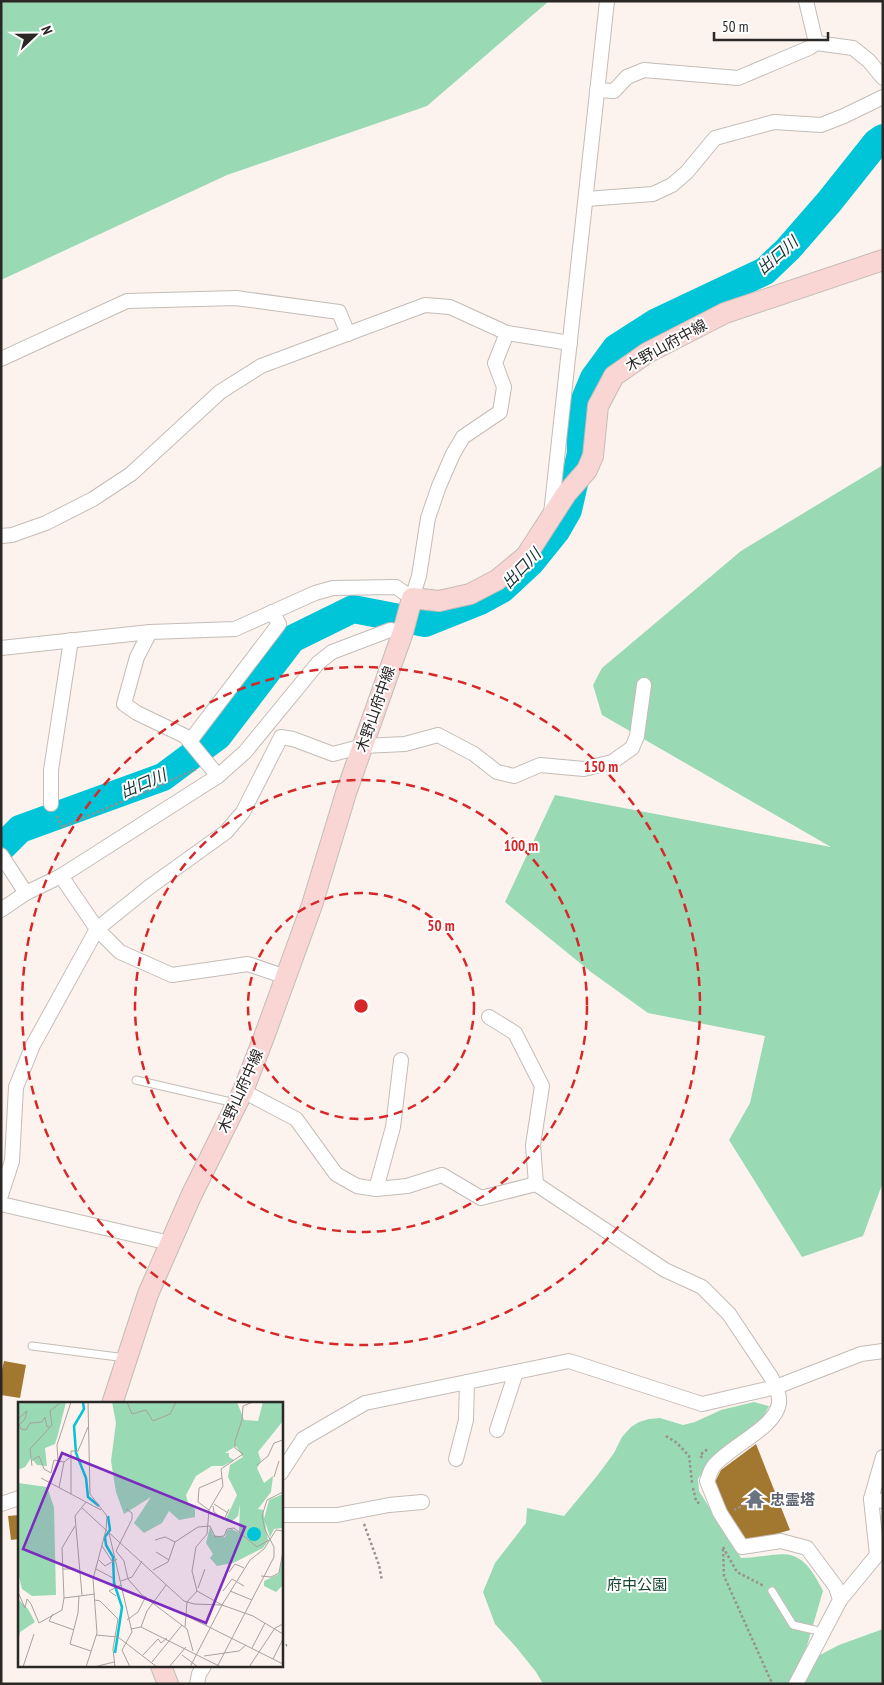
<svg xmlns="http://www.w3.org/2000/svg" width="884" height="1685" font-family="'PT Sans Narrow','Noto Sans JP',sans-serif">
<style>
.green{fill:#99d9b4}
.lines{fill:none;stroke-linecap:round;stroke-linejoin:round}
.river{stroke:#00c4d7;stroke-width:28}
.building{fill:#a2772f}
.lane-casing{stroke:#c4bcb7;stroke-width:9}
.street-casing{stroke:#c4bcb7;stroke-width:16}
.secondary-casing{stroke:#c4bcb7;stroke-width:22}
.path{stroke:#97918e;stroke-width:2.5;stroke-dasharray:2.5 2.5;stroke-linecap:butt}
.lane{stroke:#fff;stroke-width:7}
.street{stroke:#fff;stroke-width:14}
.secondary{stroke:#f9d5d3;stroke-width:20}
.ring{fill:none;stroke:#d62828;stroke-width:2.5;stroke-dasharray:9 6}
.labels{text-anchor:middle;dominant-baseline:central;stroke-width:4;stroke-linejoin:round;paint-order:stroke}
.street-label{font-size:15px;fill:#2a2725;stroke:#fff}
.worship-label{font-size:15px;font-weight:bold;fill:#5b616d;stroke:#fff;text-anchor:start}
.park-label{font-size:15px;fill:#16432d;stroke:#fff}
.water-label{font-size:16px;font-style:italic;fill:#163033;stroke:#fff}
.inset-river{fill:none;stroke:#00c4d7;stroke-width:2.5}
.inset-road{fill:none;stroke:#a8a19e;stroke-width:1}
.view{fill:#7b2cbf;fill-opacity:0.15;stroke:#7b2cbf;stroke-width:2.5}
.inset-edge{fill:none;stroke:#2a2725;stroke-width:2.5}
.centre{fill:#d62828;stroke:#fff;stroke-width:2.5}
.ring-label{font-size:15px;text-anchor:middle;font-weight:bold;fill:#d62828;stroke:#fff;stroke-width:4;stroke-linejoin:round;paint-order:stroke}
</style>
<rect width="100%" height="100%" fill="#fcf3ee"/>
<g class="green">
<path d="M1,1H549L427,106L227,175L1,280Z"/>
<path d="M883,465V1182L863,1236L802,1257L729,1140L750,1103L765,1036L648,1013L591,972L505,902L555,795L831,847L602,715L593,685L602,668L741,551Z"/>
<path d="M754,1402L769,1406L763,1418L755,1426L713,1457L698,1479L699,1491L741,1558C786,1556 798,1541 823,1591L806,1649L818,1656L839,1645L883,1629V1684H543L536,1672L516,1647L495,1624L483,1592L495,1563L526,1523L527,1508L564,1516L597,1476L614,1453L622,1437L631,1427L639,1422L649,1419L660,1418L683,1425L695,1422L721,1410Z"/>
</g>
<g class="lines">
<path class="river" d="M1,848L20,829L163,777L218,736L292,639L353,609L425,623L480,601L502,589L531,562L556,531L568,510L581,453L580,419L584,402L594,378L616,348L655,323L765,271L788,249L829,202L876,143L883,138"/>
</g>
<g class="building">
<path d="M4,1361L26,1365L20,1398L1,1395V1374Z"/>
<path d="M756,1444L790,1530L744,1543L714,1484L721,1470Z"/>
<path d="M19,1515V1539L11,1540L8,1516Z"/>
</g>
<g class="lines">
<defs>
<g id="lane">
<path d="M136,1080L235,1103"/>
<path d="M32,1346L126,1358"/>
<path d="M772,1591L793,1625L823,1632"/>
</g>
<g id="street">
<path d="M806,1L816,43L853,48L869,61L883,78"/>
<path d="M597,90L614,91L627,77L644,70L738,78L809,48L816,43"/>
<path d="M586,199L653,194L672,185L687,172L715,138L774,122L821,125L844,116L883,97"/>
<path d="M1,359L127,301L236,298L339,312L348,334"/>
<path d="M551,514L607,1"/>
<path d="M1,536L12,535L46,523L93,499L131,474L220,392L261,366L425,305L450,307L507,333L570,343"/>
<path d="M150,632L137,657L124,704L137,713L185,736L218,776"/>
<path d="M1,648L150,632L235,629L315,593L333,588L396,587L412,598L419,576L428,518L439,486L453,454L463,437L500,412L504,387L495,363L507,333"/>
<path d="M190,741L279,624L272,612"/>
<path d="M51,804V770L71,640"/>
<path d="M1,855L26,893"/>
<path d="M61,876L97,929L120,952L172,975L248,964L286,977"/>
<path d="M1,910L26,893L61,876L218,776L245,752L318,663L332,652L390,630L403,632"/>
<path d="M489,1017L515,1033L542,1086L533,1145L536,1184"/>
<path d="M243,1091L296,1119L336,1174L357,1186L376,1189L407,1186L442,1175L481,1198L536,1184L665,1270L702,1287L729,1314L771,1377C775,1384 780,1394 779,1403C776,1428 728,1447 713,1467C710,1471 709,1477 707,1481L720,1513L742,1547L781,1541L807,1548L836,1587L840,1600L796,1684"/>
<path d="M376,1189L393,1127L401,1060"/>
<path d="M1,1195L12,1161L16,1087L33,1045L97,929L148,888L226,832L243,812L281,737L293,739L333,754L363,746L405,744L438,735L474,754L497,772L514,776L540,765L584,769L612,762L632,748L637,736L644,685"/>
<path d="M1,1204L170,1243"/>
<path d="M497,1430L516,1372"/>
<path d="M883,1457L871,1499L883,1501"/>
<path d="M456,1459L466,1420L467,1382"/>
<path d="M281,1473L303,1439L365,1403L569,1361L702,1404L776,1387L861,1354L883,1351"/>
<path d="M1,1504L19,1498"/>
<path d="M281,1515H337L389,1505L422,1502"/>
<path d="M840,1600L877,1555L871,1499"/>
<path d="M197,1684L199,1674L204,1666"/>
</g>
<g id="secondary">
<path d="M112,1404L148,1294L191,1196L243,1091L264,1037L312,905L346,793L403,632L412,598L439,601L470,594L497,580L526,556L566,494L587,470L593,456L598,406L614,376L647,353L725,313L883,260"/>
<path d="M161,1666L168,1684"/>
</g>
</defs>
<use href="#lane" class="lane-casing"/>
<use href="#street" class="street-casing"/>
<use href="#secondary" class="secondary-casing"/>
<g class="path">
<path d="M57,816L62,827L159,786L196,769"/>
<path d="M666,1436L677,1443L689,1456L692,1483"/>
<path d="M702,1458L700,1455L709,1448"/>
<path d="M693,1488L696,1501L701,1505"/>
<path d="M734,1510L748,1503"/>
<path d="M364,1524L379,1565L382,1581"/>
<path d="M723,1547L737,1572L764,1586"/>
<path d="M723,1549L724,1576L771,1681L768,1684"/>
<path d="M281,1647L287,1645"/>
</g>
<use href="#lane" class="lane"/>
<use href="#street" class="street"/>
<use href="#secondary" class="secondary"/>
</g>
<g class="ring">
<circle cx="361" cy="1006" r="113"/>
<circle cx="361" cy="1006" r="226"/>
<circle cx="361" cy="1006" r="339"/>
</g>
<defs>
<symbol id="temple-bare" viewBox="-9 -9 18 18"><path d="M0-6L5-2H3V0L6.5 2.5H4V6H1.5V3h-3V6H-4V2.5H-6.5L-3 0V-2H-5Z" fill="#6b7280" stroke="#fff" stroke-width="2.5" paint-order="stroke"/></symbol>
</defs>
<g fill-rule="evenodd">
<use href="#temple-bare" x="741" y="1485" width="28" height="28"/>
</g>
<g class="labels">
<g class="street-label">
<text transform="translate(666 345) rotate(-29)">木野山府中線</text>
<text transform="translate(375 709) rotate(-71)">木野山府中線</text>
<text transform="translate(240 1091) rotate(-66)">木野山府中線</text>
</g>
<g class="worship-label">
<text x="770" y="1499">忠霊塔</text>
</g>
<g class="park-label">
<text x="637" y="1584">府中公園</text>
</g>
<g class="water-label">
<text transform="translate(777 255) rotate(-41)">出口川</text>
<text transform="translate(521 568) rotate(-46)">出口川</text>
<text transform="translate(143 783) rotate(-23)">出口川</text>
</g>
</g>
<g transform="translate(18 1402)">
<rect width="265" height="265" fill="#fcf3ee"/>
<path d="M0,0H48L39,36L37,42L27,46L29,64L19,63L13,56L7,65L0,68ZM94,0H219L226,18L240,19L245,0H265V19L240,50L243,59L239,66L246,81L255,74L253,90L240,107L245,108L250,139L245,146L215,161L199,164L192,156L195,152L188,141L192,125L195,133L207,135L209,128L214,127L221,131L222,102L220,114L213,120L207,119L219,93L210,75L212,63L225,55L218,44L207,51H211V55L216,58L205,64H194L178,74L168,93L170,101L177,107V115L161,118L151,109L144,121L126,131L116,121L133,95L106,112L98,90L93,59L98,21ZM0,81L29,85L36,105L38,193L14,194L4,187L0,170ZM265,92V126L256,127L252,135L246,117L251,98ZM265,153V183L258,190L246,184V179L261,172ZM0,197L10,207L17,220L2,230L0,241Z" fill="#99d9b4"/>
<path d="M229 132a7 7 0 1 1 14 0a7 7 0 1 1-14 0Z" fill="#00c4d7"/>
<path class="inset-river" d="M65,0L66,7L56,24L58,51L68,76L70,95L81,104M90,114L92,128L87,135L88,143L95,155L96,181L104,205L97,251"/>
<path class="inset-road" d="M70,0L72,92L89,114L88,128L166,199L176,202L204,203L235,214L265,232M109,0L114,12L128,8L135,19L152,12L158,0M0,17L9,9L7,17L1,23L3,27L8,28L12,21L24,20L27,15L29,25H32M13,59L21,54L26,67L33,71L36,58L46,60L54,54M40,59L39,43L53,0M239,63L250,54L256,41L265,38M14,64L12,47L34,23L32,9L43,0M256,75L261,59M23,76L83,108M41,86L46,60M53,92V49H60L70,25M196,102L210,111M195,104L196,110L206,118L211,107M64,106L88,128L75,177L79,231L68,265M108,107L114,111V117L98,149L106,159L110,177L124,193L169,227L175,249M191,108L180,100L181,86L204,76M91,131L114,230L104,248L112,265M137,138L147,135L157,140M84,144L94,159M138,150L151,158M81,158L87,164L99,157M45,167H54L63,172M78,167L95,176M135,168L150,160L157,140L180,125L192,124L197,135L206,134L209,127L216,126L239,145L251,138M211,170L217,162L226,166M243,174L253,175L261,171L265,149M103,179L114,175L124,159M180,186L187,167M179,189L204,203L232,158L246,147L258,128L265,129M205,189L214,177L226,184M212,189L234,198M0,190L7,206L9,197L13,202L21,221L44,208L46,196L77,192M64,193L57,114L68,100M61,194L60,211L52,242L73,249M98,194L91,189L103,183M46,196L44,146L57,124M77,198L82,199L100,217M35,212L31,219L56,228M169,214L265,262M109,218L120,210L128,194M123,225L129,209L148,183M167,225L169,200L179,189L174,169L178,145L189,132L191,108L205,84L203,67L225,52L217,46V39L224,18L225,4L235,0M113,227L123,225L203,265M78,233L100,235L139,265M234,246L247,221M125,253L140,237L143,241L149,236M164,253L180,265M186,254L221,249L228,243M255,257L265,237M134,260L164,223M5,265L16,232M76,265L96,260M97,265L95,247L100,217M151,265L168,245M172,265L204,203M199,265L256,155V145L247,128L244,114L249,98L265,90M231,265L257,226L265,222"/>
<path class="view" d="M44,51L227,125L188,221L5,147Z"/>
<rect width="265" height="265" class="inset-edge"/>
</g>
<circle cx="361" cy="1006" r="8" class="centre"/>
<g class="ring-label">
<text x="601" y="772">150 m</text>
<text x="521" y="851">100 m</text>
<text x="441" y="931">50 m</text>
</g>
<rect width="884" height="1685" fill="none" stroke="#2a2725" stroke-width="5"/>
<g transform="translate(35 35) rotate(68)" stroke="#ffffff" stroke-width="4" paint-order="stroke">
<path d="M0-4L9 19L0 12L-9 19Z" fill="#2a2725"/>
<text y="-8" font-size="14" font-weight="bold" text-anchor="middle" fill="#2a2725">N</text>
</g>
<path d="M714 32v8h114v-8" fill="none" stroke="#2a2725" stroke-width="2.5"/>
<text x="722" y="32" font-size="15" fill="#2a2725" stroke="#ffffff" stroke-width="4" paint-order="stroke">50 m</text>
</svg>
